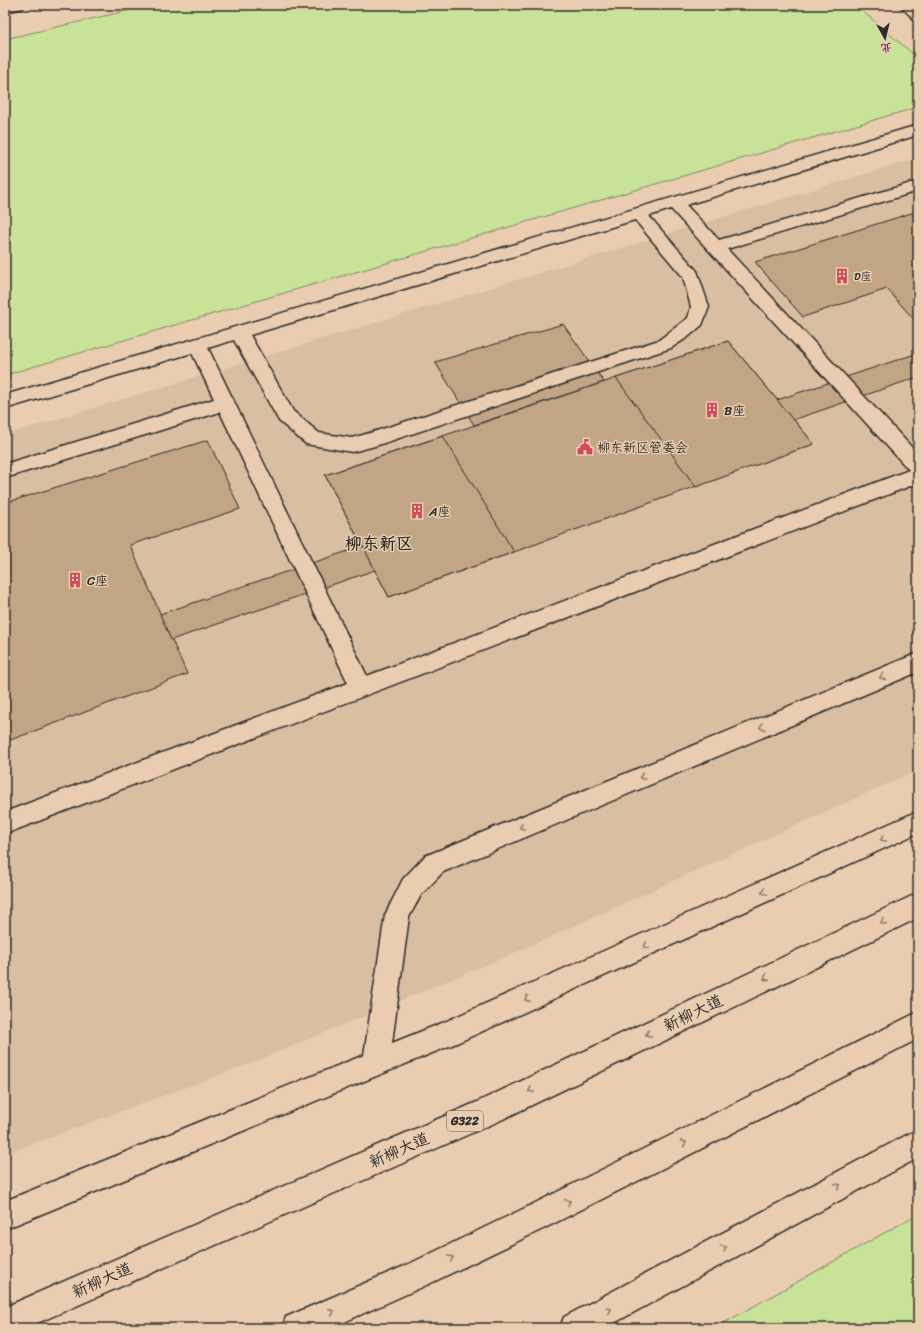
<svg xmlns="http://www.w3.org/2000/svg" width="923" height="1333" font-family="Sriracha,'LXGW WenKai TC',sans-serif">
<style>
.built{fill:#dabea1}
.green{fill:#c8e298;stroke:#7a8662}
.building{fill:#c2a584;stroke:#2b2b2b}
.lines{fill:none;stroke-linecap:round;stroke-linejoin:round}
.minor-casing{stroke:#2b2b2b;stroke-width:3}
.highway-casing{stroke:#2b2b2b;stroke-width:3}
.minor{fill:#eacdb0;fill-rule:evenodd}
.highway{fill:#eacdb0;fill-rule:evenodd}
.oneway{stroke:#8a7c6e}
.labels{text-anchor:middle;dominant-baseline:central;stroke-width:3;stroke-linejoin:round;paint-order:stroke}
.far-poi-label{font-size:11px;fill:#2b2b2b;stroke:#eacdb0;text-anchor:start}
.shield{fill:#eacdb0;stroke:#645c53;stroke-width:1}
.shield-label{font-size:12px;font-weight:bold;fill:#2b2b2b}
.poi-label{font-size:13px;fill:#2b2b2b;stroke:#eacdb0;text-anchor:start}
.near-street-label{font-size:16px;fill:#2b2b2b;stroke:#eacdb0}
.district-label{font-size:17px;font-weight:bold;fill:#2b2b2b;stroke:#eacdb0}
</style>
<rect width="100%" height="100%" fill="#eacdb0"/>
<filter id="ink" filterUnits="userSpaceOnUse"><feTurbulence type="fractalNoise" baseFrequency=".025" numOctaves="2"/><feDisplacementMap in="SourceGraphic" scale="8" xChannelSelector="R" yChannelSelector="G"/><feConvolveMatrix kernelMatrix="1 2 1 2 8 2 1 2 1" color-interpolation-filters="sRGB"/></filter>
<g filter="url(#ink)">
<path class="built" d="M918,158V770L514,953L252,1063L5,1154V435Z"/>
<g class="green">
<path d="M152,5H855L918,58V107L5,375V39Z"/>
<path d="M918,1214V1328H715Z"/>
</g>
<g class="building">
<path d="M918,211V324L887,289L803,317L755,262Z"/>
<path d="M563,324L604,382L474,425L435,362Z"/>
<path d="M728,341L814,444L389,597L325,475Z"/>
<path d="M728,341L814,444L696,487L616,378Z"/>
<path d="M918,353V377L793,420L777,400Z"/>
<path d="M443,436L514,552L389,597L325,475Z"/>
<path d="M208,440L240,509L130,545L187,674L5,742V503Z"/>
<path d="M363,546L375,570L171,640L160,614Z"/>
</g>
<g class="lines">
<defs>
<g id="minor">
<path d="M5,5H25L23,8L5,12Z"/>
<path d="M899,5H915L918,8V19L913,18Z"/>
<path d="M918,125V135L686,205L719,240L918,181V191L727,249L918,454V483L5,834V812L348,683L220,412L5,478V464L214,399L192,353L5,409V395ZM671,209L909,470L367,676L208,348L234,340L279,421L306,444L352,452L375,446L671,348L688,337L702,325L709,307L697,271L649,216ZM635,220L683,277L691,307L688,318L659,340L373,432L352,438L319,433L293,411L250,335Z"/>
<path d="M918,653V672L443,872L421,895L409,917L392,1043L442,1023L918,811V833L459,1042L5,1229V1201L364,1055L385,915L403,879L425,856Z"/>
<path d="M918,1129V1158L605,1328H560L564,1317Z"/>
</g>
<g id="highway">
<path d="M918,893V918L497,1122L26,1328H5V1307L477,1102Z"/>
<path d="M918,1012V1039L545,1228L429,1284L331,1328H282L286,1317L409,1264L525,1208Z"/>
</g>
</defs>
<use href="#minor" class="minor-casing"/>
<use href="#highway" class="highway-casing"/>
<use href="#minor" class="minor"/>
<use href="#highway" class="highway"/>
</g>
<defs><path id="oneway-chevron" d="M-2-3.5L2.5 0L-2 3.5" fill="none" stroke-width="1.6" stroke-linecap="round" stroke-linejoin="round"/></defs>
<g class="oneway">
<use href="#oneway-chevron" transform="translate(882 677) rotate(157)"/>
<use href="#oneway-chevron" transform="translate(762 727) rotate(157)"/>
<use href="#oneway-chevron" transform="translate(642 777) rotate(157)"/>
<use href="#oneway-chevron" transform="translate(522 827) rotate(157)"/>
<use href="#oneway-chevron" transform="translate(883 839) rotate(155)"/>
<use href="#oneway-chevron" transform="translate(764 892) rotate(155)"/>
<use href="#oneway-chevron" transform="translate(883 922) rotate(154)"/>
<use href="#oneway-chevron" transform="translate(646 946) rotate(156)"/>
<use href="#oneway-chevron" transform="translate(766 978) rotate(154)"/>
<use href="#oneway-chevron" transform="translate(527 999) rotate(156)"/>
<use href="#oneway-chevron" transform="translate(648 1034) rotate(154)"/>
<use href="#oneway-chevron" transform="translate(531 1090) rotate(154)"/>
<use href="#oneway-chevron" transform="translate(684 1143) rotate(-27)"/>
<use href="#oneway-chevron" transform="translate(838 1186) rotate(-28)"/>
<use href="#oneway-chevron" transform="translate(568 1202) rotate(-27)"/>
<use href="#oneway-chevron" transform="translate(724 1248) rotate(-28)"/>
<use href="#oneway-chevron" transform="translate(451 1258) rotate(-26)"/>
<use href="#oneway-chevron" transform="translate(609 1310) rotate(-28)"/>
<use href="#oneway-chevron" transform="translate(332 1312) rotate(-24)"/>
</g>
</g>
<defs>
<symbol id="building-bare" viewBox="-9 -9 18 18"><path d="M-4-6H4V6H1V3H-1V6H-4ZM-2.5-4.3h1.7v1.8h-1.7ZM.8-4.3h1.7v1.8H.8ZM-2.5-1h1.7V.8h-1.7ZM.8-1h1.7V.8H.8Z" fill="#d1495b" stroke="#eacdb0" stroke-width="2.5" paint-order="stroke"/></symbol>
<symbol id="civic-bare" viewBox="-9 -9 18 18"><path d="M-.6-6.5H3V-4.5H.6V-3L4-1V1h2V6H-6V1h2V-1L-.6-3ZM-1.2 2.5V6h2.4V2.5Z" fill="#d1495b" stroke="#eacdb0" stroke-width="2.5" paint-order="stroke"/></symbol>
</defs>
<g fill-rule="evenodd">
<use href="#building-bare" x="831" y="265" width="22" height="22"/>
<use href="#building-bare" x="701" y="399" width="22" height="22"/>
<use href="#civic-bare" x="574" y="436" width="22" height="22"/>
<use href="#building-bare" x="406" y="500" width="22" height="22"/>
<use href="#building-bare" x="64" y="569" width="22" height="22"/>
</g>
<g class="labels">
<g class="far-poi-label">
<text x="854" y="276">D座</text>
</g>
<rect class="shield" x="447" y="1111" width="36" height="20" rx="3"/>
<g class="shield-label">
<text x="465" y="1121">G322</text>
</g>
<g class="poi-label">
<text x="724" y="410">B座</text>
<text x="597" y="447">柳东新区管委会</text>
<text x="429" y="511">A座</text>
<text x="87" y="580">C座</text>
</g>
<g class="near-street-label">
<text transform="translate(693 1013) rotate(-26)">新柳大道</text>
<text transform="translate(399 1150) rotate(-24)">新柳大道</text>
<text transform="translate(102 1280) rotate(-24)">新柳大道</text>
</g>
<g class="district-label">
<text x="379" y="543">柳东新区</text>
</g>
</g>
<rect width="923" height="1333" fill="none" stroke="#eacdb0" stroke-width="20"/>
<rect x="10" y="10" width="903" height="1313" fill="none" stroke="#2b2b2b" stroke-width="1.5" filter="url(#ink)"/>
<g transform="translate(885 38) rotate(172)" stroke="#eacdb0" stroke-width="3" paint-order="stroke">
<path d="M0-3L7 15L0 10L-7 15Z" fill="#2b2b2b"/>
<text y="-6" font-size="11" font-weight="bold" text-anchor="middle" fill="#2b2b2b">北</text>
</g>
</svg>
